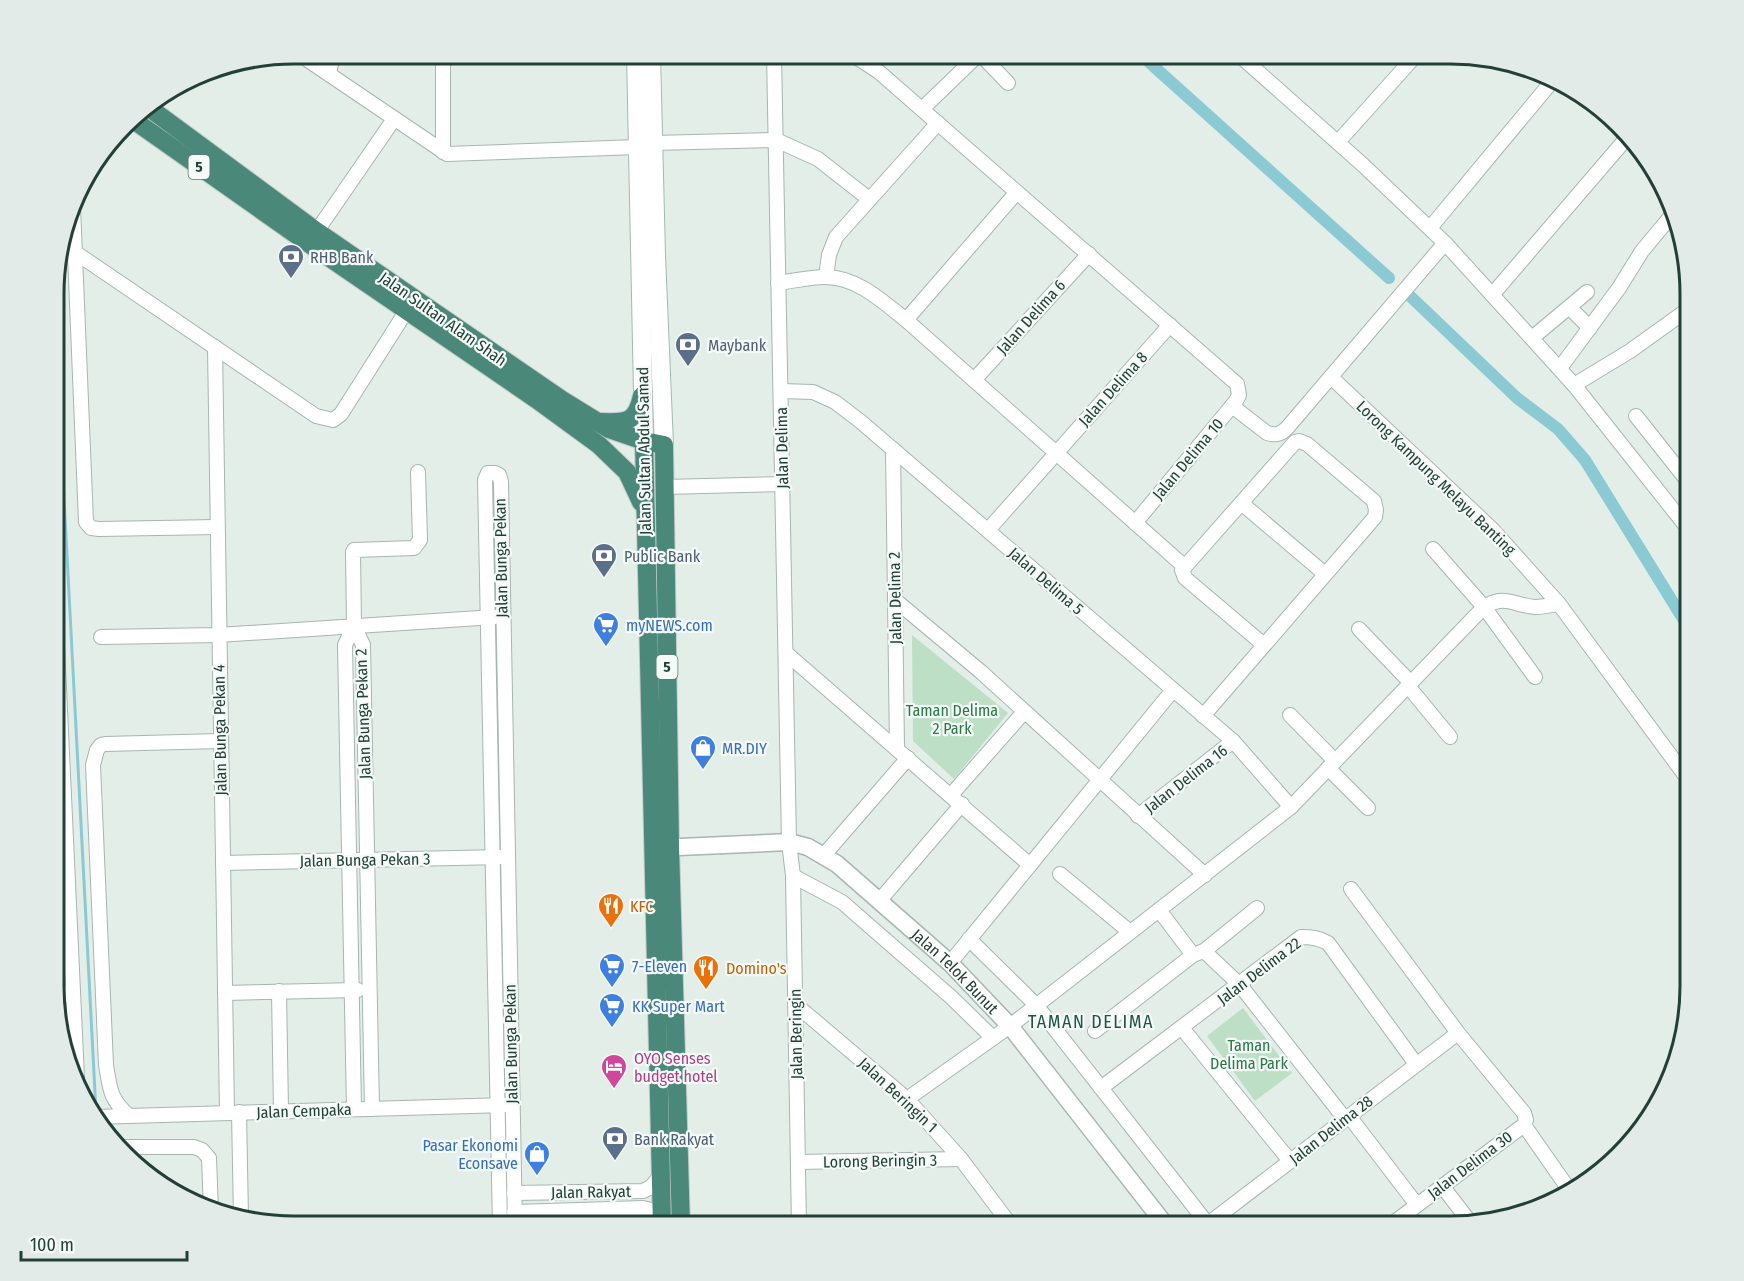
<svg xmlns="http://www.w3.org/2000/svg" width="1744" height="1281" font-family="'Fira Sans Condensed',sans-serif">
<style>
.green{fill:#bcdfc5}
.lines{fill:none;stroke-linecap:round;stroke-linejoin:round}
.stream{stroke:#8bc9d3;stroke-width:3}
.canal{stroke:#8bc9d3;stroke-width:12}
.minor-casing{stroke:#a6b6b0;stroke-width:16}
.tertiary-casing{stroke:#a6b6b0;stroke-width:19}
.secondary-casing{stroke:#a2bab1;stroke-width:20}
.trunk-casing{stroke:#c1cac7;stroke-width:20}
.minor{stroke:#fff;stroke-width:14}
.tertiary{stroke:#fff;stroke-width:16}
.secondary{stroke:#fff;stroke-width:18}
.trunk{stroke:#4a8879;stroke-width:18}
.labels{text-anchor:middle;dominant-baseline:central;stroke-width:4.5;stroke-linejoin:round;paint-order:stroke}
.shield{fill:#f4faf7;stroke:#617871;stroke-width:1.5}
.shield-label{font-size:15px;font-weight:bold;fill:#224037}
.service-label{font-size:16px;fill:#4e5e75;stroke:#f4faf7;text-anchor:start}
.street-label{font-size:16px;fill:#224037;stroke:#f4faf7}
.shop-label{font-size:16px;fill:#366cbe;stroke:#f4faf7;text-anchor:start}
.park-label{font-size:16px;fill:#2b7848;stroke:#f4faf7}
.food-label{font-size:16px;fill:#c56008;stroke:#f4faf7;text-anchor:start}
.hotel-label{font-size:16px;fill:#b23c85;stroke:#f4faf7;text-anchor:start}
.neighbourhood-label{font-size:18px;letter-spacing:1.5px;fill:#1e5345;stroke:#f4faf7}
.rim{fill:none;stroke:#224037;stroke-width:3}
</style>
<rect width="100%" height="100%" fill="#e4eee9"/>
<g class="green">
<path d="M912,635L1008,713L954,779L913,741Z"/>
<path d="M1243,1008L1292,1073L1255,1101L1207,1036Z"/>
</g>
<g class="lines">
<path class="stream" d="M56,344L96,1112"/>
<g class="canal">
<path d="M1140,54L1389,278"/>
<path d="M1410,296L1517,398L1558,429L1585,460L1690,630"/>
</g>
<defs>
<g id="minor">
<path d="M299,54L447,154L637,147"/>
<path d="M443,54V152"/>
<path d="M774,54L789,842L793,876L799,1227"/>
<path d="M848,54L861,60L879,72L1237,384L1239,395L1236,401L1135,523"/>
<path d="M1238,54L1363,165L1445,243L1574,385L1690,531"/>
<path d="M329,74L333,54"/>
<path d="M922,109L977,56L983,57L1008,83"/>
<path d="M1338,142L1417,54"/>
<path d="M653,143L776,140L818,159L869,199"/>
<path d="M73,207L86,522L91,528L99,529L217,527"/>
<path d="M1430,228L1554,79"/>
<path d="M312,238L394,119"/>
<path d="M76,253L316,416L333,420L341,414L407,310"/>
<path d="M826,277L829,255L836,237L938,123"/>
<path d="M778,283C794,281 810,277 825,277C857,277 882,301 906,320L1185,567"/>
<path d="M1492,295L1625,140"/>
<path d="M1570,308L1590,328"/>
<path d="M906,320L1017,192"/>
<path d="M1532,338L1587,292"/>
<path d="M215,347L227,1113"/>
<path d="M1560,368L1619,288L1642,251L1672,215"/>
<path d="M1331,377L1493,530L1559,604L1690,782"/>
<path d="M974,380L1089,254"/>
<path d="M1574,385L1630,351L1690,308"/>
<path d="M781,391L813,392L835,402L860,421L1233,741L1291,807"/>
<path d="M1232,406L1267,433C1276,436 1281,434 1287,428L1445,243"/>
<path d="M1636,416L1690,484"/>
<path d="M893,449L897,748"/>
<path d="M665,487L782,484"/>
<path d="M1246,507L1325,574"/>
<path d="M988,530L1170,325"/>
<path d="M1433,549L1484,607L1535,677"/>
<path d="M895,600L980,671L1205,875"/>
<path d="M56,623L77,1078"/>
<path d="M1359,629L1411,683"/>
<path d="M101,637L218,635L495,617"/>
<path d="M786,653L1030,865"/>
<path d="M1408,686L1450,737"/>
<path d="M1290,715L1335,761"/>
<path d="M1203,716L1375,517L1376,510L1374,501L1307,444L1299,441L1295,442L1182,570L1185,578L1264,645"/>
<path d="M1328,768L1368,808"/>
<path d="M951,795L1024,712"/>
<path d="M1138,816L1233,741"/>
<path d="M824,855L908,758"/>
<path d="M223,863L503,857"/>
<path d="M1060,874L1130,932"/>
<path d="M793,876L842,902L951,997L993,1038"/>
<path d="M1351,889L1458,1033L1524,1113L1526,1120L1524,1125L1570,1191"/>
<path d="M880,900L962,804"/>
<path d="M1159,910L1193,955L1204,951L1240,985L1345,1119"/>
<path d="M969,939L1036,1005L1210,1227"/>
<path d="M1204,951L1257,908"/>
<path d="M950,963L1173,690"/>
<path d="M279,991L281,1111"/>
<path d="M225,993L358,990"/>
<path d="M56,994H73"/>
<path d="M795,1004L907,1099L961,1159L1012,1227"/>
<path d="M1182,1028L1290,1161"/>
<path d="M1095,1031L1193,955"/>
<path d="M1101,1088L1301,937C1312,937 1319,938 1328,943L1416,1064"/>
<path d="M907,1099L1010,1026L1291,807L1484,607C1505,594 1513,605 1535,607C1543,607 1551,605 1559,604"/>
<path d="M354,1109L345,645L354,626"/>
<path d="M372,1109L363,645L354,626L353,552L354,550L414,548L420,540L418,472"/>
<path d="M239,1112L241,1218"/>
<path d="M128,1115C110,1099 110,1089 106,1065L93,765L97,750L101,745L105,744L220,741"/>
<path d="M1349,1116L1417,1205"/>
<path d="M95,1117L507,1105"/>
<path d="M122,1147H194L202,1150L209,1158L211,1211"/>
<path d="M798,1162L961,1159"/>
<path d="M1442,1186L1470,1222"/>
<path d="M514,1193L643,1191L651,1187L661,1175"/>
<path d="M514,1212L643,1208L662,1213"/>
<path d="M500,1227L485,480L488,473H495L499,475L501,482L515,1227"/>
<path d="M1204,1227L1458,1033"/>
<path d="M1388,1227L1524,1125"/>
</g>
<g id="tertiary">
<path id="s1" d="M657,848L789,842L808,847L837,864L950,963L1010,1026L1167,1227"/>
</g>
<g id="secondary">
<path d="M636,54L644,441"/>
<path d="M651,54L656,256L664,445"/>
</g>
<g id="trunk">
<path d="M148,107L316,231L562,400L609,429L644,441L664,445L670,847L681,1227"/>
<path d="M132,119L308,243L536,399L599,445L627,472L641,502"/>
<path d="M602,422C628,423 636,422 642,396"/>
<path d="M644,441L662,1227"/>
</g>
</defs>
<use href="#minor" class="minor-casing"/>
<use href="#tertiary" class="tertiary-casing"/>
<use href="#secondary" class="secondary-casing"/>
<use href="#trunk" class="trunk-casing"/>
<use href="#minor" class="minor"/>
<use href="#tertiary" class="tertiary"/>
<use href="#secondary" class="secondary"/>
<use href="#trunk" class="trunk"/>
</g>
<defs>
<symbol id="bank-pin" viewBox="-11 -11 22 30"><path d="M0 17L-7.5 6A9.5 9.5 0 1 1 7.5 6Z" fill="#5c6f8a" stroke="#f4faf7"/><path d="M-6-4H6V4H-6ZM0-2.3a2.3 2.3 0 1 0 0 4.6a2.3 2.3 0 1 0 0-4.6Z" fill="#fff"/></symbol>
<symbol id="supermarket-pin" viewBox="-11 -11 22 30"><path d="M0 17L-7.5 6A9.5 9.5 0 1 1 7.5 6Z" fill="#3f7fe0" stroke="#f4faf7"/><path d="M-6-5.5h2.5l.6 2H6L4.5 2H-2.5L-4.4-4H-6ZM-1.5 3.2a1.3 1.3 0 1 0 .1 0ZM3 3.2a1.3 1.3 0 1 0 .1 0Z" fill="#fff"/></symbol>
<symbol id="shop-pin" viewBox="-11 -11 22 30"><path d="M0 17L-7.5 6A9.5 9.5 0 1 1 7.5 6Z" fill="#3f7fe0" stroke="#f4faf7"/><path d="M-5-2.5h2.3a2.7 3.5 0 0 1 5.4 0H5L5.5 6h-11ZM-1.5-2.5h3a1.5 2.3 0 0 0-3 0Z" fill="#fff"/></symbol>
<symbol id="restaurant-pin" viewBox="-11 -11 22 30"><path d="M0 17L-7.5 6A9.5 9.5 0 1 1 7.5 6Z" fill="#e8710a" stroke="#f4faf7"/><path d="M-5-6h1v4h1v-4h1v4h1v-4h1v5L-1.5 .5V6h-2V.5L-5-1ZM5-6V6H3V1.5H1.5Q1.5-4 5-6Z" fill="#fff"/></symbol>
<symbol id="hotel-pin" viewBox="-11 -11 22 30"><path d="M0 17L-7.5 6A9.5 9.5 0 1 1 7.5 6Z" fill="#d1479c" stroke="#f4faf7"/><path d="M-6-4.5h1.5V1H6V5H4.5V3h-9V5H-6ZM-4 0a1.8 1.8 0 1 1 3.6 0ZM.5 0V-2.5h3Q6-2.5 6 0Z" fill="#fff"/></symbol>
</defs>
<g fill-rule="evenodd">
<use href="#bank-pin" x="276" y="242" width="30" height="40"/>
<use href="#bank-pin" x="673" y="330" width="30" height="40"/>
<use href="#bank-pin" x="589" y="541" width="30" height="40"/>
<use href="#supermarket-pin" x="591" y="610" width="30" height="40"/>
<use href="#shop-pin" x="688" y="733" width="30" height="40"/>
<use href="#restaurant-pin" x="596" y="891" width="30" height="40"/>
<use href="#supermarket-pin" x="597" y="951" width="30" height="40"/>
<use href="#restaurant-pin" x="691" y="953" width="30" height="40"/>
<use href="#supermarket-pin" x="597" y="991" width="30" height="40"/>
<use href="#hotel-pin" x="599" y="1052" width="30" height="40"/>
<use href="#bank-pin" x="600" y="1124" width="30" height="40"/>
<use href="#shop-pin" x="522" y="1139" width="30" height="40"/>
</g>
<g class="labels">
<g class="shield">
<rect x="188.5" y="155" width="21" height="24" rx="4.5"/>
<rect x="656.5" y="655" width="21" height="24" rx="4.5"/>
</g>
<g class="shield-label">
<text x="199" y="167">5</text>
<text x="667" y="667">5</text>
</g>
<g class="service-label">
<text x="310" y="257">RHB Bank</text>
<text x="708" y="345">Maybank</text>
<text x="624" y="556">Public Bank</text>
<text x="634" y="1139">Bank Rakyat</text>
</g>
<g class="street-label">
<text transform="translate(1031 317) rotate(-48)">Jalan Delima 6</text>
<text transform="translate(443 319) rotate(35)">Jalan Sultan Alam Shah</text>
<text transform="translate(1113 389) rotate(-48)">Jalan Delima 8</text>
<text transform="translate(782 448) rotate(-91)">Jalan Delima</text>
<text transform="translate(644 451) rotate(-91)">Jalan Sultan Abdul Samad</text>
<text transform="translate(1188 459) rotate(-50)">Jalan Delima 10</text>
<text transform="translate(1436 478) rotate(44)">Lorong Kampung Melayu Banting</text>
<text transform="translate(501 558) rotate(-91)">Jalan Bunga Pekan</text>
<text transform="translate(1046 581) rotate(41)">Jalan Delima 5</text>
<text transform="translate(895 598) rotate(-91)">Jalan Delima 2</text>
<text transform="translate(363 714) rotate(-92)">Jalan Bunga Pekan 2</text>
<text transform="translate(220 730) rotate(-91)">Jalan Bunga Pekan 4</text>
<text transform="translate(1186 779) rotate(-38)">Jalan Delima 16</text>
<text transform="translate(365 860) rotate(-1)">Jalan Bunga Pekan 3</text>
<text transform="translate(1259 971) rotate(-37)">Jalan Delima 22</text>
<text stroke="none"><textPath href="#s1" startOffset="345">Jalan Telok Bunut</textPath></text>
<text transform="translate(796 1034) rotate(-91)">Jalan Beringin</text>
<text transform="translate(511 1044) rotate(-91)">Jalan Bunga Pekan</text>
<text transform="translate(898 1095) rotate(43)">Jalan Beringin 1</text>
<text transform="translate(304 1111) rotate(-2)">Jalan Cempaka</text>
<text transform="translate(1331 1130) rotate(-38)">Jalan Delima 28</text>
<text transform="translate(880 1161) rotate(-1)">Lorong Beringin 3</text>
<text transform="translate(1470 1165) rotate(-37)">Jalan Delima 30</text>
<text transform="translate(591 1192) rotate(-1)">Jalan Rakyat</text>
</g>
<g class="shop-label">
<text x="626" y="625">myNEWS.com</text>
<text x="722" y="748">MR.DIY</text>
<text x="632" y="966">7-Eleven</text>
<text x="632" y="1006">KK Super Mart</text>
<text x="518" y="1145" text-anchor="end">Pasar Ekonomi<tspan x="518" dy="18">Econsave</tspan></text>
</g>
<g class="park-label">
<text x="952" y="710">Taman Delima<tspan x="952" dy="18">2 Park</tspan></text>
<text x="1249" y="1045">Taman<tspan x="1249" dy="18">Delima Park</tspan></text>
</g>
<g class="food-label">
<text x="630" y="906">KFC</text>
<text x="726" y="968">Domino's</text>
</g>
<g class="hotel-label">
<text x="634" y="1058">OYO Senses<tspan x="634" dy="18">budget hotel</tspan></text>
</g>
<g class="neighbourhood-label">
<text x="1091" y="1022">TAMAN DELIMA</text>
</g>
</g>
<path d="M0 0H1744V1281H0ZM294 64H1450A230 230 0 0 1 1680 294V986A230 230 0 0 1 1450 1216H294A230 230 0 0 1 64 986V294A230 230 0 0 1 294 64Z" fill="#e3ebe8" fill-rule="evenodd"/>
<path class="rim" d="M294 64H1450A230 230 0 0 1 1680 294V986A230 230 0 0 1 1450 1216H294A230 230 0 0 1 64 986V294A230 230 0 0 1 294 64Z"/>
<path d="M21 1251v9h166v-9" fill="none" stroke="#224037" stroke-width="3"/>
<text x="30" y="1251" font-size="18" fill="#224037" stroke="#f4faf7" stroke-width="4.5" paint-order="stroke">100 m</text>
</svg>
